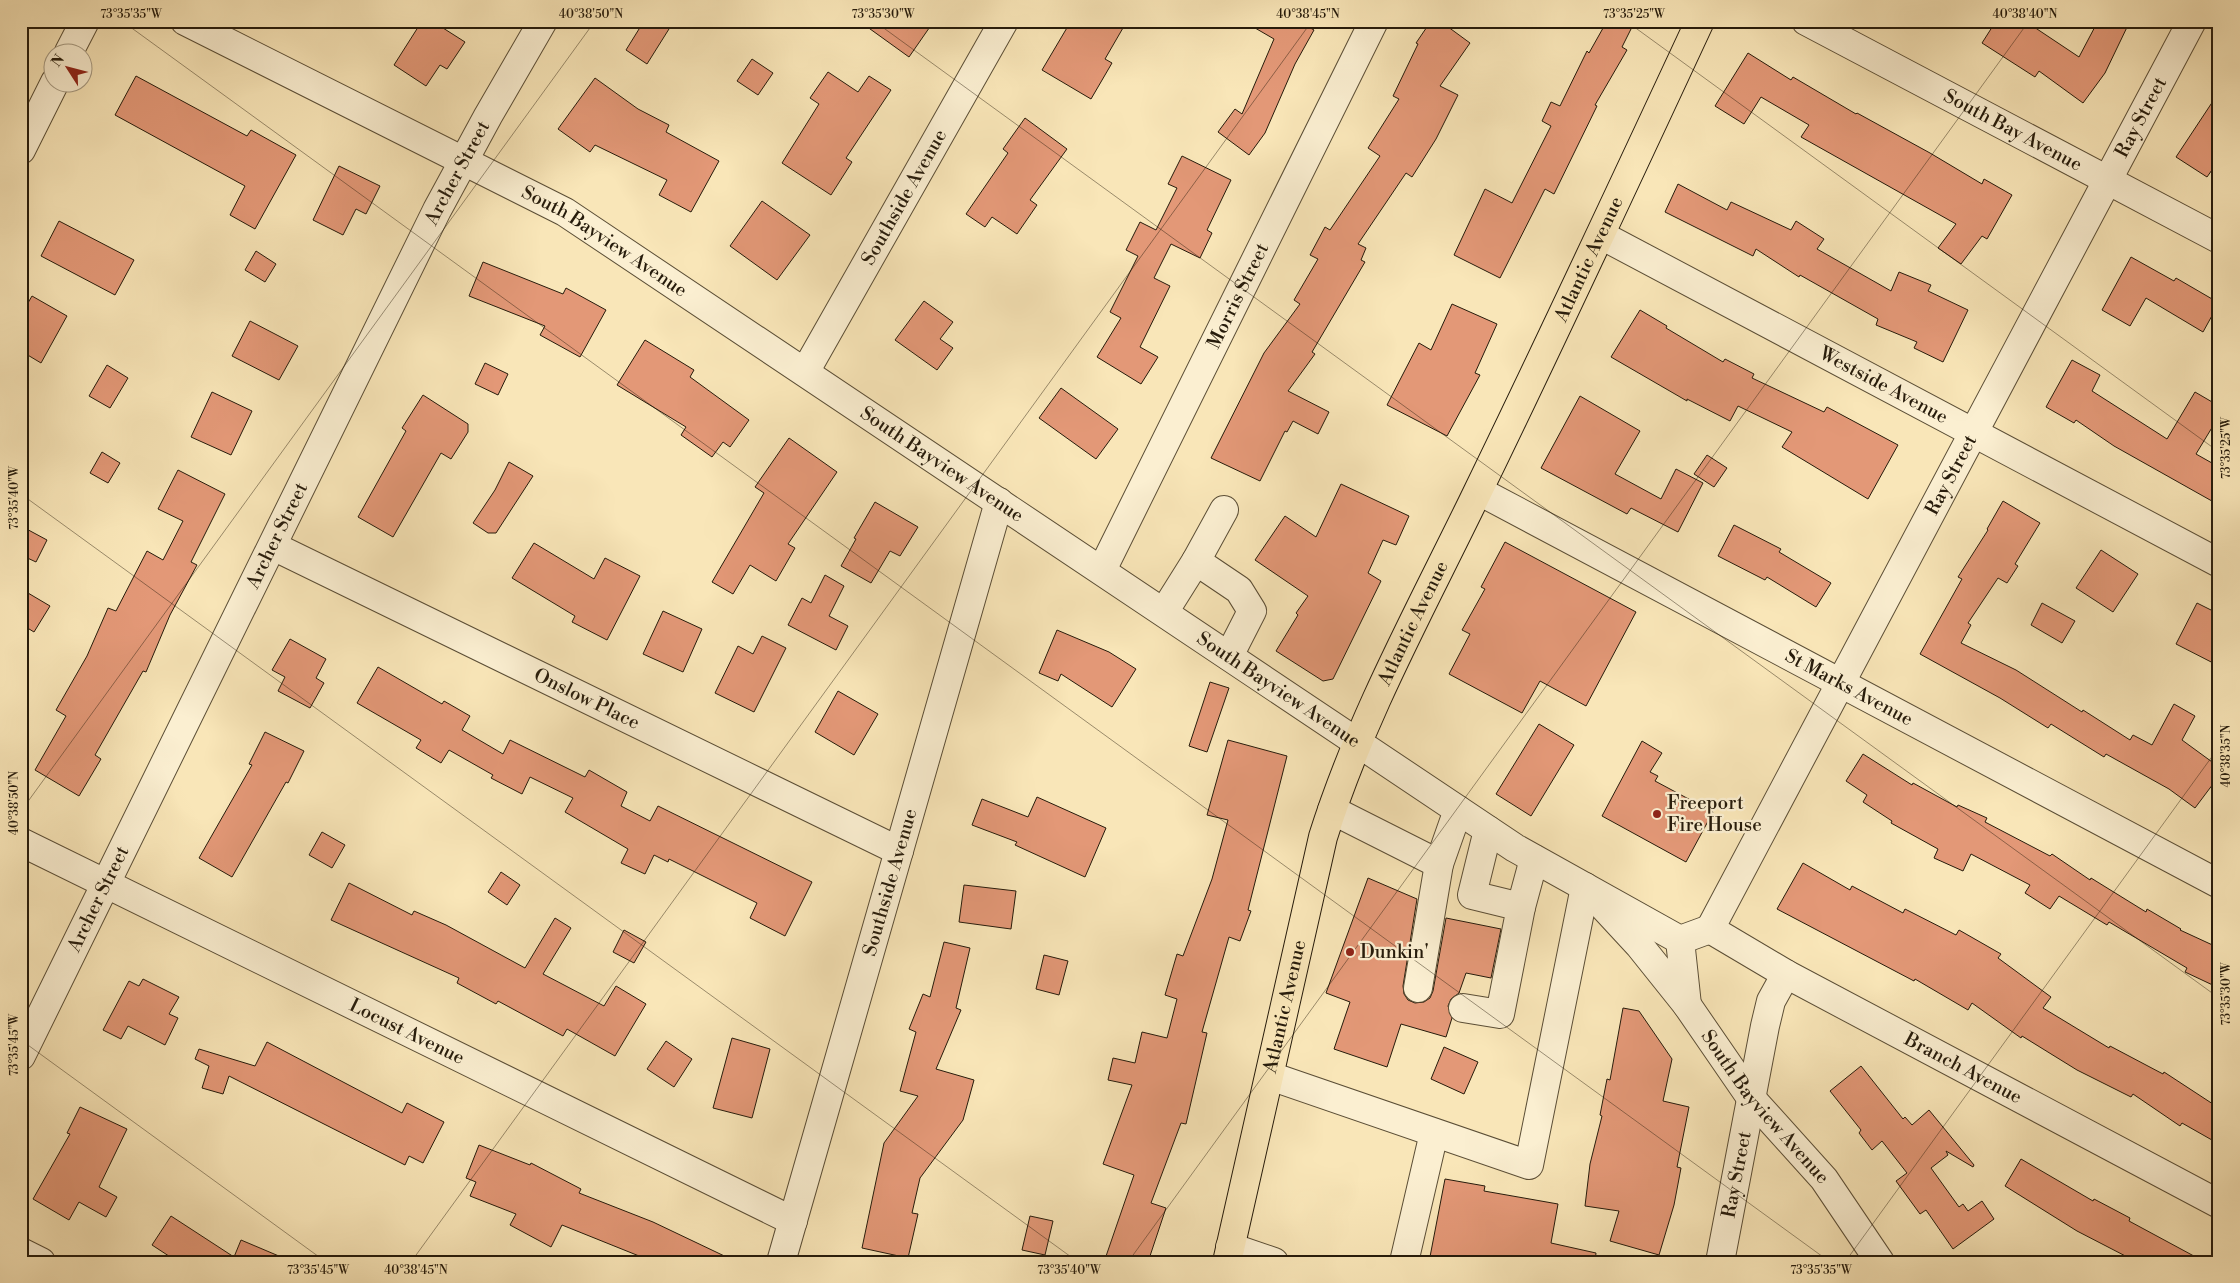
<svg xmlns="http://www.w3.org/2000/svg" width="2240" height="1283" font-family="'Libre Bodoni',serif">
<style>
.building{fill:#e39877;stroke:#261b0b}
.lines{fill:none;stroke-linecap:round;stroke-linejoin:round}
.minor-casing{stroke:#5b4e36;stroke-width:30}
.major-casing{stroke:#261b0b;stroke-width:30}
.minor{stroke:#fbefd1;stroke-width:28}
.major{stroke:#f9e6b8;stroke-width:28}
.ticks{fill:none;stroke:#261b0b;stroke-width:1;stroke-opacity:0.45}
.poi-dot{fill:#8f2418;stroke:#fbefd1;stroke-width:2}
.labels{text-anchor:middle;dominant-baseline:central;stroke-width:4.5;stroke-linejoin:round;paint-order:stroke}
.street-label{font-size:19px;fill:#261b0b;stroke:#fbefd1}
.poi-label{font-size:19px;fill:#261b0b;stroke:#fbefd1;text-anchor:start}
.neatline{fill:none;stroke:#261b0b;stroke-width:2}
.ticks-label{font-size:12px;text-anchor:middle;fill:#261b0b}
</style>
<rect width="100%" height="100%" fill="#f9e6b8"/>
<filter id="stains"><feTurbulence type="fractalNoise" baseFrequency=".004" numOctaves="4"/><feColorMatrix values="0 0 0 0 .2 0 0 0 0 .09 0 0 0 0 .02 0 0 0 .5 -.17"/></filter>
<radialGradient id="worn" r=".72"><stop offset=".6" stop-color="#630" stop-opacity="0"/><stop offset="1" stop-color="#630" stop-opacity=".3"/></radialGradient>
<g class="building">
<path d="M422,21H432L465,42L447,69L440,65L426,86L394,65Z"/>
<path d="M644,21H674L647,64L626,50Z"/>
<path d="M859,21H934L909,57Z"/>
<path d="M1071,21H1127L1105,59L1112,63L1091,99L1042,70Z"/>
<path d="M1243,21H1298L1314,30L1295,64L1265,133L1249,155L1218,132L1235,109L1242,114L1274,39Z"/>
<path d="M1431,21H1440L1470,43L1440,86L1458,95L1436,139L1412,177L1406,173L1358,244L1366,248L1361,260L1365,262L1312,352L1315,354L1288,391L1329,412L1318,434L1293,421L1287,432L1285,431L1260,481L1211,458L1264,353L1300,304L1294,300L1318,259L1310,255L1325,227L1330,230L1380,156L1368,148L1399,99L1393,96L1418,44L1416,43Z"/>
<path d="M1607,21H1635L1622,47L1627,50L1595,105L1597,106L1554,194L1545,189L1500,278L1454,255L1485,189L1512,203L1551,126L1542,121L1551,102L1560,106L1587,51L1589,53Z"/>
<path d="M1996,21H2025L2079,57L2098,21H2130L2105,73L2083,103L2039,71L2035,77L1982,43Z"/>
<path d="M1748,53L1791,80L1793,77L1856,114L1857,113L1930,153L1982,184L1984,179L2012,195L1987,239L1982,236L1961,264L1938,248L1956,224L1801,137L1809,125L1761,97L1744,124L1715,106Z"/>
<path d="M752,59L773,73L758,95L737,81Z"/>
<path d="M828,72L858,92L869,76L891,90L846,158L852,162L831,195L782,163L819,104L810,98Z"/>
<path d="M136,76L247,136L251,130L296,155L255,229L230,215L245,186L115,115Z"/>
<path d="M595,78L638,109L669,125L666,132L719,161L691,212L659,195L667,180L595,145L590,152L558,129Z"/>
<path d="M2219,92V160L2207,177L2176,157Z"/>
<path d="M1025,118L1067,149L1030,200L1037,205L1017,234L992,217L985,227L966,214L1008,153L1003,149Z"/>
<path d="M1182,156L1231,180L1207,230L1212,233L1200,258L1171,244L1154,278L1170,286L1140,347L1158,357L1141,384L1097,357L1121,318L1110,312L1138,256L1126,250L1140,222L1156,230L1177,188L1168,184Z"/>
<path d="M339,166L380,186L366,214L356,209L343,235L313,220Z"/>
<path d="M1678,184L1727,210L1731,202L1791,230L1796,221L1824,239L1817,249L1891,291L1899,272L1931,285L1928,291L1968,310L1943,362L1914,348L1917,342L1876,325L1878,319L1800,275L1799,277L1756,249L1753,256L1665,212Z"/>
<path d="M762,201L810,235L777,280L730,246Z"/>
<path d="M59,221L134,260L115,295L41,256Z"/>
<path d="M256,251L276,264L265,282L245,270Z"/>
<path d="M2131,257L2174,281L2176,278L2219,303L2203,332L2146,298L2130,326L2102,310Z"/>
<path d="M483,262L563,294L566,288L606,310L580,357L540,335L545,326L469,296Z"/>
<path d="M32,296L67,316L41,363L21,351V315Z"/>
<path d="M924,301L953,322L940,339L953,348L937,370L895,340Z"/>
<path d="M1452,304L1497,324L1475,373L1480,375L1447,436L1387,405L1419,343L1431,350Z"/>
<path d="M1640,310L1667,326L1666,328L1723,362L1725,359L1754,374L1752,378L1824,412L1827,407L1898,445L1868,499L1782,447L1792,432L1738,406L1730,421L1687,399V401L1611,357Z"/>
<path d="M250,321L298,346L279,380L232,356Z"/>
<path d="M645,340L694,370L690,377L749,420L730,447L723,442L712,457L681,435L686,427L617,385Z"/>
<path d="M2072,360L2100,375L2092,391L2167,439L2195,392L2219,406V416L2196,454L2219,467V505L2114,446L2076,420L2074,423L2046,407Z"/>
<path d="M485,363L508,374L498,395L475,384Z"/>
<path d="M107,365L128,378L110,408L89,396Z"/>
<path d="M1061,388L1118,429L1096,459L1039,418Z"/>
<path d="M212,392L252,411L231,455L191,437Z"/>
<path d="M423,395L468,424V432L451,459L441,453L393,537L358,517L406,431L402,428Z"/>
<path d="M1580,396L1640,431L1615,474L1661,499L1676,469L1703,483L1678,532L1631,508L1627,514L1541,468Z"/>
<path d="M789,438L837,472L788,544L795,548L776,581L750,565L733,594L712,582L764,493L755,487Z"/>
<path d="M102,452L120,463L108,483L90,473Z"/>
<path d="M1707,455L1727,468L1714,487L1694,474Z"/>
<path d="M509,462L533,476L496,533H488L473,523L495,490Z"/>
<path d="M178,470L225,494L191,562L197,565L170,615L146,672L143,671L95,755L101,759L79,796L35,770L66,716L56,710L87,656L108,608L116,611L147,551L163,560L183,521L158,509Z"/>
<path d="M1341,484L1409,516L1396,545L1383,540L1368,573L1381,581L1333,679L1323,681L1276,651L1298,615L1296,613L1308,596L1255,560L1285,516L1316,537Z"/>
<path d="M2003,501L2040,523L2015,564L2018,566L2007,583L1998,578L1968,623L1971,625L1961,643L2016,670L2082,712L2083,710L2130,740L2133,735L2152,745L2174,704L2195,716L2182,740L2219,767V776L2195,808L2169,789L2106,754L2104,757L2051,724L2048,728L2000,698L1920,654L1962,579L1958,577L1988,530L1987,529Z"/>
<path d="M875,502L918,527L900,556L890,551L871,583L841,566L856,539L854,538Z"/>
<path d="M1734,525L1781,549L1779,552L1831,583L1816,607L1767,577L1765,580L1718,556Z"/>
<path d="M21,526L47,540L36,562L21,555Z"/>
<path d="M1505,542L1636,612L1586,706L1540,681L1522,713L1449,674L1470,634L1462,630L1485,589L1481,587Z"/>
<path d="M534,543L594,579L605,558L640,576L607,640L572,622L575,616L512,578Z"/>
<path d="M2101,550L2138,574L2113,612L2076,588Z"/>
<path d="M825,575L844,586L829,616L848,626L836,650L788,625L802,598L811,603Z"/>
<path d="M28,593L50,606L34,632L21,624V604Z"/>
<path d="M2042,603L2075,621L2062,643L2031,625Z"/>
<path d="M2197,603L2219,614V666L2176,644Z"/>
<path d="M663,611L702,629L683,672L643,654Z"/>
<path d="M1057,630L1109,652L1136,669L1112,707L1061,674L1058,681L1039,673Z"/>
<path d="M762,636L786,648L754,712L715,693L738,646L753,654Z"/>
<path d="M290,639L326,659L316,678L324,683L310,708L278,691L285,677L272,670Z"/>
<path d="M378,667L442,704L444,701L470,716L462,730L503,754L510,740L585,777L589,770L627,792L621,806L650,821L658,806L812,882L785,936L750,918L757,903L669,859L668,862L654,855L645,874L621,863L628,849L565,812L573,798L530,777L522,794L491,778L493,775L449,750L441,763L416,748L421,740L357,703Z"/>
<path d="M1210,682L1229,688L1207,752L1189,746Z"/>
<path d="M838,691L878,714L854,755L815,732Z"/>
<path d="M1539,724L1574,745L1531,816L1496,794Z"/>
<path d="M265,732L304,751L288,783L286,782L232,877L199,858L252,765L249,764Z"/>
<path d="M1228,740L1287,756L1248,910L1251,911L1240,941L1229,937L1202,1032L1207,1033L1186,1124L1181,1123L1151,1203L1166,1208L1148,1262H1104L1134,1175L1103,1164L1132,1085L1108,1080L1113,1058L1135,1063L1142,1032L1167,1038L1177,999L1165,995L1177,954L1183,956L1212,879L1228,820L1207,815Z"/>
<path d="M1642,741L1662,753L1650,772L1658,776L1655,781L1713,812L1686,862L1602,816Z"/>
<path d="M1863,754L1912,785L1913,783L1957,807L1958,805L1987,818L1985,822L2050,856L2052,854L2090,880L2091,878L2146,912L2147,909L2181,929L2180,930L2219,948V988L2185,972L2187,968L2109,922L2107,925L2059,896L2050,909L2025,893L2030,885L1971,854L1963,871L1934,858L1938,849L1891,823L1892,821L1863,802L1867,795L1846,781Z"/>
<path d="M1037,797L1106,828L1085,877L1015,845L1017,842L972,825L982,799L1028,817Z"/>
<path d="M322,832L345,845L332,868L309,855Z"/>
<path d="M1803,863L1850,890L1852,886L1903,913L1905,909L1956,935L1959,930L2001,954L1998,958L2051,997L2043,1008L2109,1048L2110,1046L2163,1074L2164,1072L2219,1108V1144L2182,1123L2180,1126L2133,1094L2131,1097L2077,1070L2022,1036L2021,1038L1972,1003L1968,1010L1915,979L1914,981L1777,909Z"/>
<path d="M501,872L520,885L507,905L488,892Z"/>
<path d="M1368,878L1417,899L1403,986L1404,994L1408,1000L1415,1003L1424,1002L1430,998L1433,991L1446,918L1501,929L1491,978L1466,973L1459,993L1451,999L1448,1006L1452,1018L1446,1037L1401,1024L1387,1067L1334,1049L1350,1002L1326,993Z"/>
<path d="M349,883L412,915L414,911L446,925L525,968L555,918L571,928L543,974L604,1006L616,986L646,1004L615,1056L567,1029L563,1036L498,1001L496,1004L457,983L459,978L331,920Z"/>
<path d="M964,885L1016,891L1011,929L959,922Z"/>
<path d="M624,930L646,942L634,963L613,952Z"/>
<path d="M944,942L970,948L956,1008L961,1010L936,1069L974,1080L963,1120L920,1178L912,1213L918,1214L908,1258L862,1248L884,1143L918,1096L900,1091L916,1032L909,1029L923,994L930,997Z"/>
<path d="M1044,955L1068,961L1059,995L1036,989Z"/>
<path d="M143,979L179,997L169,1014L178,1018L165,1045L128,1026L121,1039L103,1030L129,981L139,986Z"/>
<path d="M1623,1008L1639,1011L1672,1059L1663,1101L1689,1107L1677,1167L1681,1168L1674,1205L1659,1255L1610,1241L1619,1211L1585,1206L1590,1164L1602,1116L1600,1115L1607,1079L1610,1080Z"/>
<path d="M732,1038L770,1049L752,1118L713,1108Z"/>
<path d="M666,1041L692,1059L674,1087L647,1069Z"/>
<path d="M267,1042L402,1113L407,1103L444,1122L423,1163L409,1156L405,1165L229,1076L223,1094L202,1088L209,1066L195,1059L199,1049L255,1066Z"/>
<path d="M1444,1047L1478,1062L1464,1094L1431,1079Z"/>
<path d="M1861,1066L1903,1119L1905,1117L1912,1125L1929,1110L1974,1165L1973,1167L1946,1151L1948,1155L1931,1168L1959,1207L1963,1204L1968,1211L1982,1201L1994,1219L1953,1249L1926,1210L1920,1214L1896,1181L1907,1173L1882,1141L1872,1150L1859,1133L1861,1130L1830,1091Z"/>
<path d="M80,1107L127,1129L99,1187L117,1197L106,1217L79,1202L69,1220L33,1199L70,1134L67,1133Z"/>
<path d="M479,1145L530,1165L531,1163L581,1189L579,1193L653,1222L737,1262H654L562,1225L551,1247L510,1225L516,1214L470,1196L476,1182L466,1178Z"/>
<path d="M2021,1159L2093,1201L2094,1199L2130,1218L2129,1221L2205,1262H2137L2077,1231L2005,1186Z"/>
<path d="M1445,1179L1485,1186L1484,1191L1558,1204L1551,1243L1596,1253L1595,1262H1429Z"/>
<path d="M171,1216L234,1257L241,1240L293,1262H178L152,1245Z"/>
<path d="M1030,1216L1053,1221L1045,1255L1022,1250Z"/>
</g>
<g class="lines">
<defs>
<g id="minor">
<path id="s1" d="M185,21L565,212L1515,848L1680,940L1710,929"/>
<path id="s2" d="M1806,21L2219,239"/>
<path d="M69,52L85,21"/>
<path d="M21,150L55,82"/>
<path id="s3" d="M1601,235L2219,563"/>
<path id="s4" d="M805,372L1004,21"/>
<path id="s5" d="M1479,491L2219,884"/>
<path id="s6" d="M273,546L899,851"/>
<path d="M1196,561L1224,510"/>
<path id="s7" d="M1102,570L1374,21"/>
<path d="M1164,612L1196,561L1239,590L1252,611L1229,656"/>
<path d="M1332,810L1439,864L1458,810"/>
<path id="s8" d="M21,842L793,1221"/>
<path id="s9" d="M1602,905L1639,945L1687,1005L1751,1098L1824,1179L1880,1262"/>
<path d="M1521,907L1534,859"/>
<path id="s10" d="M1710,929L2192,21"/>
<path id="s11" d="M1710,929L1786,974L2219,1204"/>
<path d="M1680,940L1687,1005"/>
<path d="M1418,988L1439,864"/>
<path d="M1463,1008L1500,1014L1521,907L1472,895L1488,830"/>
<path id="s12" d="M21,1056L437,210L488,116L543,21"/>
<path d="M1270,1076L1529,1165L1585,887"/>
<path d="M1230,1247L1274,1262"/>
<path d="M21,1252L41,1262"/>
<path id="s13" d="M781,1262L999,502"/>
<path d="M1404,1262L1434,1133"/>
<path id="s14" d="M1720,1262L1765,1026L1771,1001L1786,974"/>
</g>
<g id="major">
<path id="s15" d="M1227,1262L1323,837C1361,716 1423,605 1478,491C1554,335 1627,178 1700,21"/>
</g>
</defs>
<use href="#minor" class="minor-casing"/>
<use href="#major" class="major-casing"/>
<use href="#minor" class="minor"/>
<use href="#major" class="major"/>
</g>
<path class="ticks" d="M122,21L1830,1262M874,21L2219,998M1626,21L2219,452M21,494L1078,1262M21,811L595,21M21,1040L326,1262M411,1262L1312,21M1128,1262L2029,21M1845,1262L2219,747"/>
<g class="poi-dot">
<circle cx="1657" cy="814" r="5"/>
<circle cx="1350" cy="952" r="5"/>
</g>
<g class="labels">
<g class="street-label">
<text stroke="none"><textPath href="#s10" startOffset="919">Ray Street</textPath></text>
<text stroke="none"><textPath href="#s2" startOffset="234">South Bay Avenue</textPath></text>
<text stroke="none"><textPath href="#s12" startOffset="985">Archer Street</textPath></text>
<text stroke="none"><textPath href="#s4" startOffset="201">Southside Avenue</textPath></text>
<text stroke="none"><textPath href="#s1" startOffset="474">South Bayview Avenue</textPath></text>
<text stroke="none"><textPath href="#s15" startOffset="1072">Atlantic Avenue</textPath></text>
<text stroke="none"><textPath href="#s7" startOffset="306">Morris Street</textPath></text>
<text stroke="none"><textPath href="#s3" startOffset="320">Westside Avenue</textPath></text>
<text stroke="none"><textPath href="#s1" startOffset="879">South Bayview Avenue</textPath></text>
<text stroke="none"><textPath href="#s10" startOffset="514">Ray Street</textPath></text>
<text stroke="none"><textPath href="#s12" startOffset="580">Archer Street</textPath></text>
<text stroke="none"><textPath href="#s15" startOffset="668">Atlantic Avenue</textPath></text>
<text stroke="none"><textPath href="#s5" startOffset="419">St Marks Avenue</textPath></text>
<text stroke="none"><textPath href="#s1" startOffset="1284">South Bayview Avenue</textPath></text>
<text stroke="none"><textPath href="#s6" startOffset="349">Onslow Place</textPath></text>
<text stroke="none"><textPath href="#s13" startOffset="395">Southside Avenue</textPath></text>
<text stroke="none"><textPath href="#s12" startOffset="175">Archer Street</textPath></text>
<text stroke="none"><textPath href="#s15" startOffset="262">Atlantic Avenue</textPath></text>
<text stroke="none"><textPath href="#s8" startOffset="430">Locust Avenue</textPath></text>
<text stroke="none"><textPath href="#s11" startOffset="289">Branch Avenue</textPath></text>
<text stroke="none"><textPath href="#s9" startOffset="260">South Bayview Avenue</textPath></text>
<text stroke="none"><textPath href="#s14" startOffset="89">Ray Street</textPath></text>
</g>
<g class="poi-label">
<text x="1667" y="803">Freeport<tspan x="1667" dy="22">Fire House</tspan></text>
<text x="1360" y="952">Dunkin'</text>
</g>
</g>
<rect width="2240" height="1283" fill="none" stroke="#f9e6b8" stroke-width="55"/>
<g transform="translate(68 68) rotate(306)"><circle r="24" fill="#fbefd1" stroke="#a69a82"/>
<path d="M0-4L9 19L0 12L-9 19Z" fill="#8f2418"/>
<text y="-8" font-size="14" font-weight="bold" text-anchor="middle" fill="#261b0b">N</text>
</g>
<rect x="28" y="28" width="2184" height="1228" class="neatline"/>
<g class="ticks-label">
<text x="131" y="18">73°35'35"W</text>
<text x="591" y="18">40°38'50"N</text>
<text x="883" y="18">73°35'30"W</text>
<text x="1308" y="18">40°38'45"N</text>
<text x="1634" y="18">73°35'25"W</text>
<text x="2025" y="18">40°38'40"N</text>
<text transform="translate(2226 448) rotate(-90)" y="4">73°35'25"W</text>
<text transform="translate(14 498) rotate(-90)" y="4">73°35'40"W</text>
<text transform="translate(2226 756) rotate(-90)" y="4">40°38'35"N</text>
<text transform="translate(14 803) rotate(-90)" y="4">40°38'50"N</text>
<text transform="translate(2226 994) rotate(-90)" y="4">73°35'30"W</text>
<text transform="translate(14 1045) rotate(-90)" y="4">73°35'45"W</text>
<text x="318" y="1274">73°35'45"W</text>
<text x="416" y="1274">40°38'45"N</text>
<text x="1069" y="1274">73°35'40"W</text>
<text x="1821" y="1274">73°35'35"W</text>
</g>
<rect width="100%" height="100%" filter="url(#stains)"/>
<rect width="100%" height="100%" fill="url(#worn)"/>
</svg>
